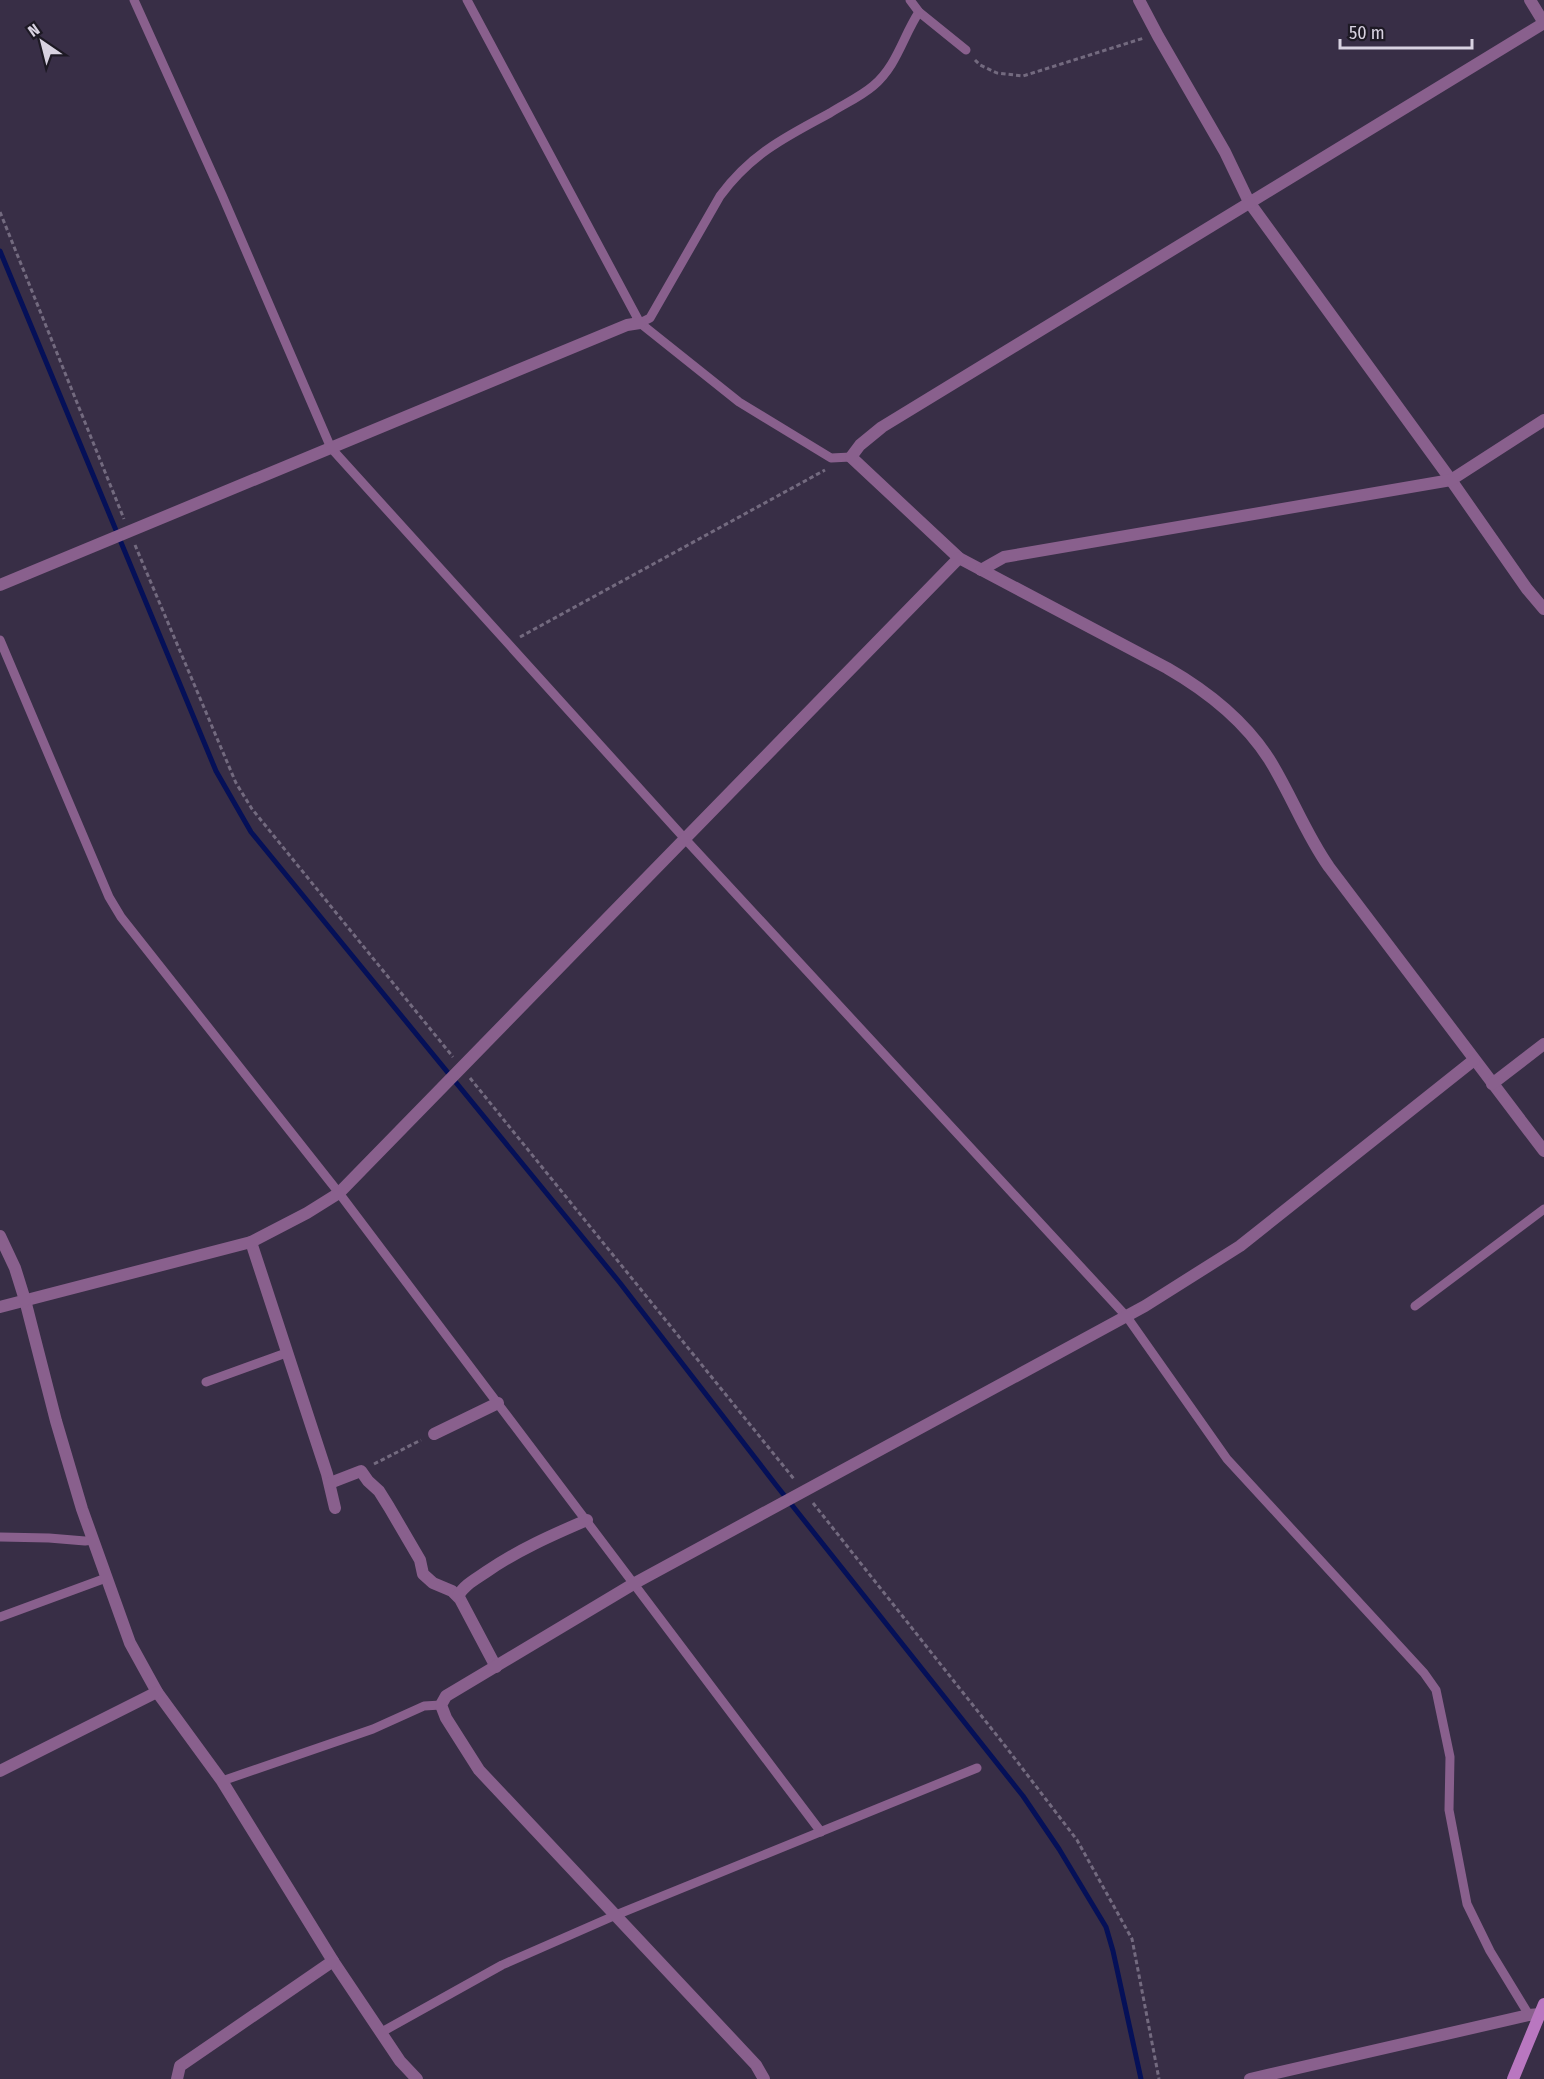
<svg xmlns="http://www.w3.org/2000/svg" width="1544" height="2079" font-family="'Fira Sans Condensed',sans-serif">
<style>
.lines{fill:none;stroke-linecap:round;stroke-linejoin:round}
.stream{stroke:#051058;stroke-width:5}
.path{stroke:#736a7f;stroke-width:3;stroke-dasharray:4.5 3;stroke-linecap:butt}
.service{stroke:#89608d;stroke-width:9}
.minor{stroke:#89608d;stroke-width:12}
.tertiary{stroke:#89608d;stroke-width:12}
.secondary{stroke:#b977c0;stroke-width:12}
</style>
<rect width="100%" height="100%" fill="#382e46"/>
<g class="lines">
<path class="stream" d="M0,251L216,771L251,832L620,1283L776,1485L1023,1796L1059,1849L1106,1927L1113,1951L1141,2079"/>
<g class="path">
<path d="M975,60L980,65L997,73L1023,76L1144,38"/>
<path d="M0,212L124,519"/>
<path d="M135,545L236,783L252,809L453,1057"/>
<path d="M520,637L825,470"/>
<path d="M470,1078L794,1479"/>
<path d="M374,1464L421,1440"/>
<path d="M813,1503L1006,1747L1077,1840L1132,1939L1159,2079"/>
</g>
<g class="service">
<path d="M134,0L222,195L331,448L686,840L1127,1317L1227,1459L1424,1673L1436,1690L1450,1757L1449,1810L1467,1904L1490,1951L1529,2015"/>
<path d="M467,0L640,323L739,402L831,458L851,457"/>
<path d="M910,0L919,12L966,50"/>
<path d="M640,323L650,318L720,196C751,154 785,137 830,113C844,104 860,97 873,86C897,66 903,36 919,12"/>
<path d="M0,640L109,897L121,917L339,1193L821,1832"/>
<path d="M1415,1306L1544,1209"/>
<path d="M206,1382L286,1353"/>
<path d="M0,1537L49,1538L85,1541L93,1540"/>
<path d="M0,1617L106,1578"/>
<path d="M222,1781L373,1729L424,1706L441,1705"/>
<path d="M380,2033L502,1965L616,1915L977,1768"/>
</g>
<g class="minor">
<path d="M1139,0L1158,36L1225,152L1249,202L1451,480L1527,589L1544,609"/>
<path d="M1530,0L1544,23"/>
<path d="M1544,23L882,427L860,445L851,457L959,558L1167,668C1207,691 1244,720 1269,759C1291,794 1305,833 1329,867L1544,1151"/>
<path d="M981,570L1004,557L1451,480L1544,420"/>
<path d="M0,585L627,325L640,323"/>
<path d="M1492,1084L1544,1044"/>
<path d="M251,1242L327,1474L335,1508"/>
<path d="M25,1300L56,1421L82,1509L130,1643L157,1692L222,1781L333,1961L400,2061L417,2079"/>
<path d="M0,1307L251,1242L307,1213L339,1193L959,558"/>
<path d="M434,1434L498,1403"/>
<path d="M330,1483L361,1471L368,1481L379,1491L389,1507L420,1560L423,1574L433,1583L452,1591L460,1599L496,1667"/>
<path d="M458,1596C464,1585 476,1579 486,1572C518,1550 552,1535 587,1520"/>
<path d="M0,1771L157,1692"/>
<path d="M177,2079L180,2066L333,1961"/>
<path d="M764,2079L756,2065L479,1770L446,1718L441,1705L446,1696L635,1583L1145,1306L1240,1246L1474,1060"/>
<path d="M1250,2079L1529,2015L1540,2014"/>
</g>
<path class="tertiary" d="M0,1236L15,1268L25,1300"/>
<path class="secondary" d="M1513,2079L1544,2004"/>
</g>
<g transform="translate(42 42) rotate(325)" stroke="#1d1924" stroke-width="4.5" paint-order="stroke">
<path d="M0-4.5L10 22L0 15L-10 22Z" fill="#d8d2e1"/>
<text y="-9" font-size="16" font-weight="bold" text-anchor="middle" fill="#d8d2e1">N</text>
</g>
<path d="M1340 39v9h132v-9" fill="none" stroke="#d8d2e1" stroke-width="3"/>
<text x="1349" y="39" font-size="18" fill="#d8d2e1" stroke="#1d1924" stroke-width="4.5" paint-order="stroke">50 m</text>
</svg>
